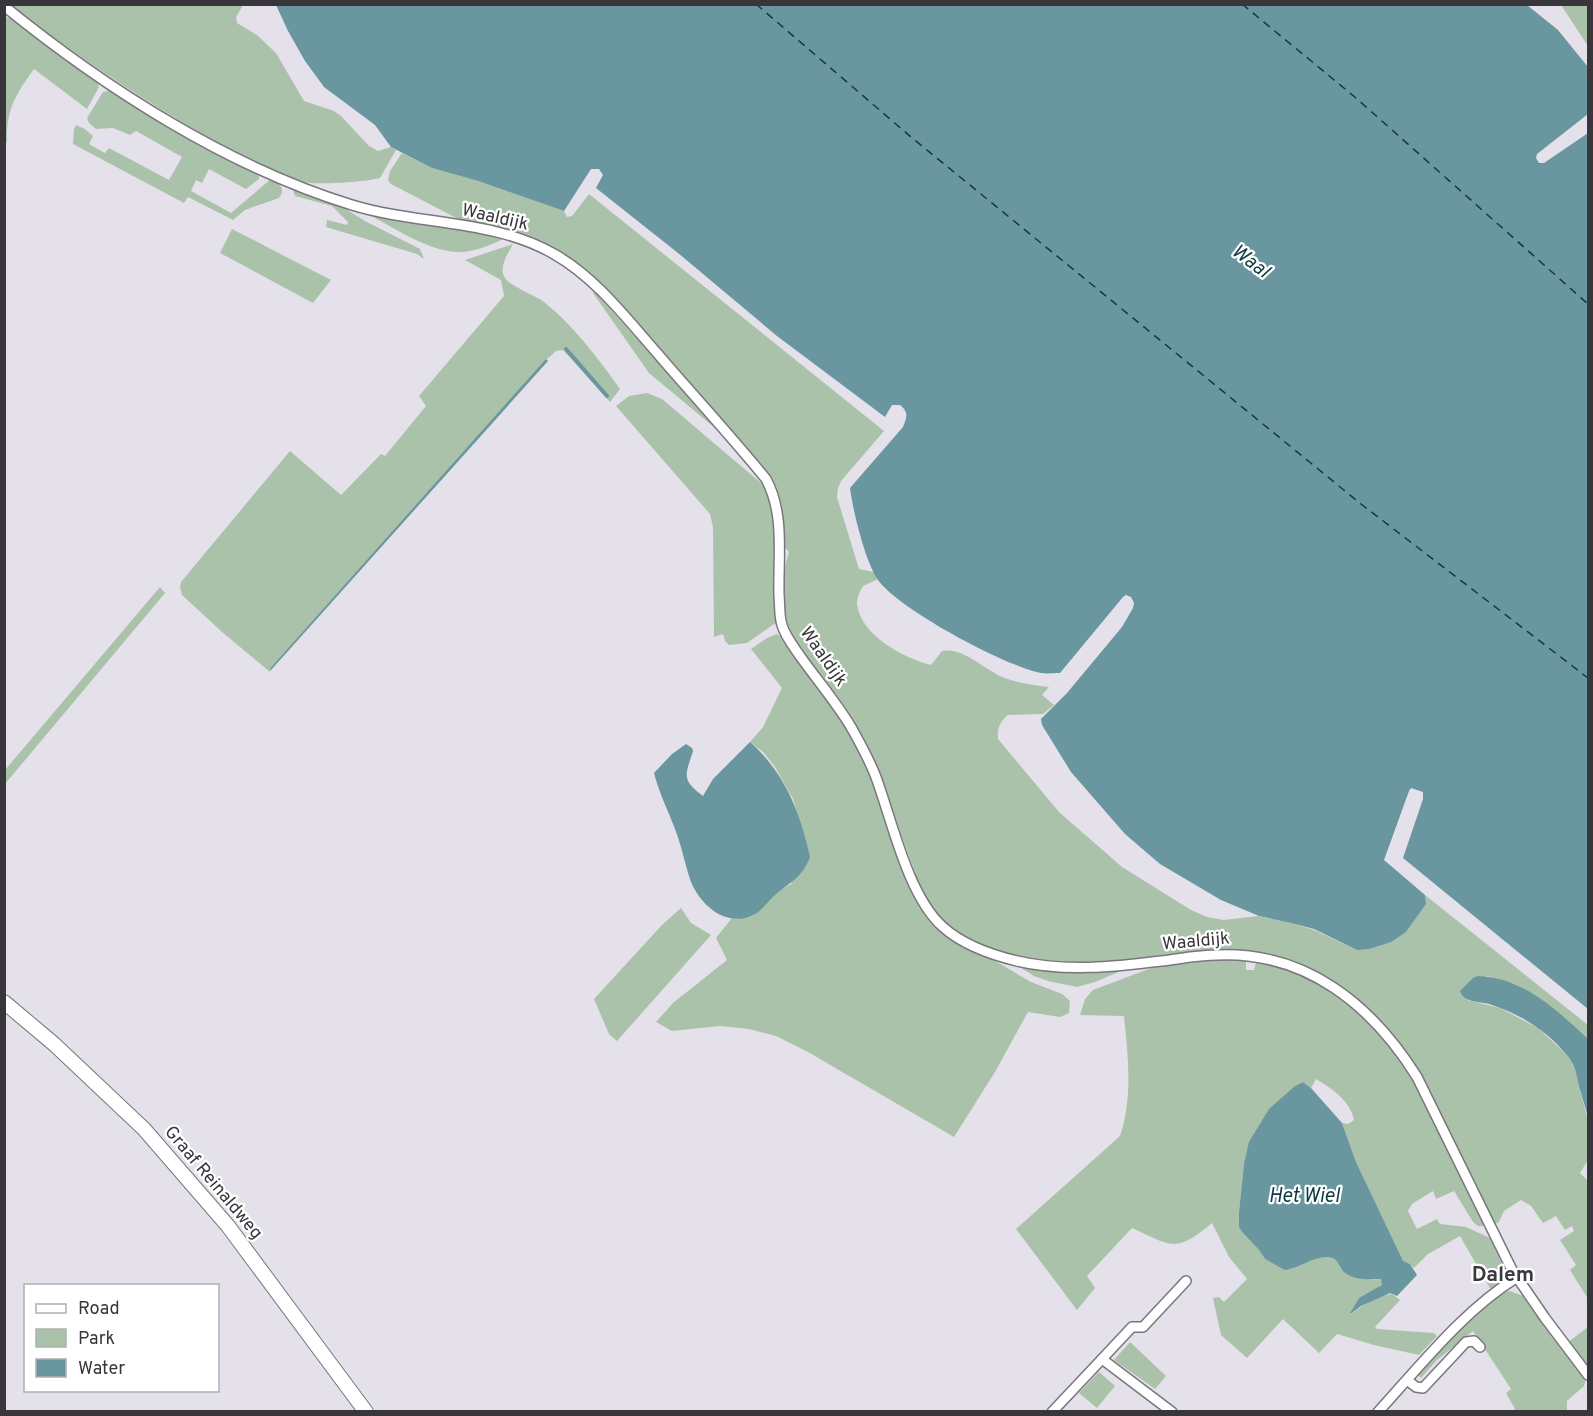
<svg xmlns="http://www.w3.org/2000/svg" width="1593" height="1416" font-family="Overpass,sans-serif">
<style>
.green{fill:#aac2a9}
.water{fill:#69969f}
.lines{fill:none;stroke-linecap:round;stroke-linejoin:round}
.stream{stroke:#69969f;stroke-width:4}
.ferry{stroke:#0f3b43;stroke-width:1.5;stroke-dasharray:8 6;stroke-linecap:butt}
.street-casing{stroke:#7a767e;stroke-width:12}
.secondary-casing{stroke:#7a767e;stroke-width:16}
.street{stroke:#fff;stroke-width:9}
.secondary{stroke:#fff;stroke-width:14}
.labels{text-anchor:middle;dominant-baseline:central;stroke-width:4.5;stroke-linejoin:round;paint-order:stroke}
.street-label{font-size:18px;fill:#38363a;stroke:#fff}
.water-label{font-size:20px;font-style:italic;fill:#0f3b43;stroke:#fff}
.quarter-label{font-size:21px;font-weight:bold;fill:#3c3940;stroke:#fff}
</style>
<rect width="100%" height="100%" fill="#e5e1eb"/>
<g class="green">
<path d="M11,5H243L236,17L237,23L257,35L276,53L304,101L334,111L341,116L369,146L378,151L391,147L396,150L380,178C364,182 314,186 298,181C257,168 217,144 180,121C121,85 65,48 11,5Z"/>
<path d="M1561,5H1588V46Z"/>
<path d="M4,17L14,19L96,78L99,87L87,109L34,69C16,94 6,109 7,142L5,144Z"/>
<path d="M111,90L259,176V179L246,189L209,169L202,183L196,180L191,191L231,213L271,179C280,183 286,189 279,198L245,210L233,220L188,197L184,203L73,144L74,129L76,125L85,129L93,136L89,144L105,153L109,148L169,180L182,157L136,131L130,135L113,128L96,129L89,123L87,118L103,92Z"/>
<path d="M402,153L432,168L478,181L564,211L567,217L572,216L589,194L884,431L841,481L838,488L837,497L859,569L874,572L878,579L863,586C860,591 857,597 857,604C861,636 904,658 931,665L942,651C963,647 984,669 1002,677C1017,683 1033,685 1049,687L1042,695L1054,705L1043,714L1008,715C1000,722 997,728 998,739L1059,812L1122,867L1191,910L1207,917L1224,920L1258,916L1291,923L1314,930L1357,950L1406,932L1426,904L1425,895L1588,1025V1039C1559,1013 1526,985 1487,976L1467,1000L1500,1008L1538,1028L1565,1053L1570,1060L1578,1075L1580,1091L1588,1120V1160L1580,1173L1588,1181V1299L1570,1270L1576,1265L1560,1240L1574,1231L1572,1226L1565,1230L1556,1216L1543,1223L1531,1206L1521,1200L1504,1211L1499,1222L1493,1225L1420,1075L1406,1053L1389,1031L1355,998L1343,989L1269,956L1055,963L1017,958L972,942L949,927L929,904L920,886L880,778L796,644C781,615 779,583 789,552L782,544L783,522L780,500L774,484L764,469L724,423L573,262L464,222L391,184L388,180L390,171Z"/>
<path d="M292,187L336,203L365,221L420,249L424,259L417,254L326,227L327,220L347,225L348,222L332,206L295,196Z"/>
<path d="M366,213L500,237L503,239C492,245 471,253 458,252C429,252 391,226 366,213Z"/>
<path d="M232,229L331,280L313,303L220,253Z"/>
<path d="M513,244C508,254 498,267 505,278C511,287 535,295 544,302C574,326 598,358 620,389L610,402L563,350L556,351L546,360L274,664L270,672L222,632L182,595L180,587L181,582L290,451L341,495L381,454L385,456L426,406L419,396L504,296L501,280L465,260Z"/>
<path d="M594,291L721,433L649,373L593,293Z"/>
<path d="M647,393L662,399L767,488L775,514L777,622L747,643L729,645L725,641L723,634L714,637L713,527L710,514L616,406L629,396Z"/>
<path d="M160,587L165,593L5,784V770Z"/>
<path d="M777,634L783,638L836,711L863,758L916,898L928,917L985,955L1031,982L1062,994L1070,1001L1069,1013L1060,1017L1028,1012L995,1072L954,1137L808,1052L776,1036L749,1029L720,1026L672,1031L656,1022L673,1003L727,960L716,938L731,919C765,917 765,896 791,884L806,841L793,799L775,767L763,752L750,742L763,727L782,688L751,649L767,638Z"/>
<path d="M681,908L691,923L711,935L617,1041L609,1034L594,999L662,925Z"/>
<path d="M1225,959H1246V970H1254L1256,963L1258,962C1396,993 1430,1114 1484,1226H1478L1473,1222L1454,1191L1436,1199L1433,1191L1412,1204L1408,1211L1417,1229L1437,1219L1440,1224L1466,1227L1490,1238L1506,1273L1503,1281L1491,1290L1460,1236L1428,1254L1414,1268L1410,1264L1403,1262L1356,1162L1342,1123L1348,1124L1354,1120C1350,1100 1332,1089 1316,1079L1311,1088L1303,1082L1295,1086L1244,1164L1239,1212V1227L1242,1232L1259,1250L1265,1259L1290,1269C1304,1262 1323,1252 1338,1261C1348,1279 1363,1280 1381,1279L1383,1281L1381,1287L1359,1298L1350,1313H1353C1363,1304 1379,1295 1392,1294L1400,1300L1375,1327L1377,1329L1434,1333L1437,1336L1419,1355L1374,1345L1337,1334L1319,1353L1283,1319L1247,1358L1221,1335L1213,1298L1219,1297L1224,1302L1247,1279L1229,1257L1212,1223C1175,1254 1172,1246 1132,1228L1087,1276L1095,1288L1077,1310L1016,1229L1120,1136C1133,1098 1128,1055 1124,1016L1080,1015L1085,999L1093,990L1154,967Z"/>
<path d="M1015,964L1128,968L1095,982L1077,987L1048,981L1034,976Z"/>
<path d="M1510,1291L1523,1296L1552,1337L1586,1378L1584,1386L1567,1401V1411H1514L1515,1409L1506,1393L1511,1389L1473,1331L1437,1360L1421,1378L1418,1375C1435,1357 1488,1294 1510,1291Z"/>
<path d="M1588,1327V1368L1567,1343Z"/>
<path d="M1130,1342L1166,1376L1155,1389L1114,1360Z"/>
<path d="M1099,1372L1115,1386L1097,1408L1079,1393Z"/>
</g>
<g class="water">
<path d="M1527,5L1558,30L1588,67V114L1537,154L1536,158L1539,163H1544L1588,133V1009L1403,858L1423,799V792L1411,788L1409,791L1384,860L1425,895L1426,904L1406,932L1391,942L1369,949L1357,950L1314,929L1291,923L1259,916L1221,900L1160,864L1125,834L1071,772L1042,725L1041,719L1067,693L1122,627L1133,608L1134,603L1131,597L1126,595L1123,597L1060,673C1054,673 1047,674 1041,673C1005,666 900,610 878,580C865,561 853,511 850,488L903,427C907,417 909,412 900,405H892L885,417L777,336L678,253L596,188L603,175L599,169H591L564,211L478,181L432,168L391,147L375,125L324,87L305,61L288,31L276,5Z"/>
<path d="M546,359L548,361L271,670L270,669L274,664Z"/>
<path d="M750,742C785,773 800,812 810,857C801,881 786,883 770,900C765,905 760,912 753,915C727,928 701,906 691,882C685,865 682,847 675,829C668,810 659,793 654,773L672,754L686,744L692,748L693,751C686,774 680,779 703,796L713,779Z"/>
<path d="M1478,976C1522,977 1558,1011 1588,1039V1120C1587,1110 1583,1102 1581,1093C1576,1076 1578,1069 1566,1054C1547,1031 1520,1014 1492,1005C1482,1001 1464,1004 1460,991L1473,978Z"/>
<path d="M1303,1082L1311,1088L1342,1123L1356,1162L1403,1261L1410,1264L1417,1275L1397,1296L1390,1293L1361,1306L1352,1313H1350L1359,1298L1382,1285L1381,1279C1369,1279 1355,1281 1344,1272C1339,1267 1339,1260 1332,1258C1315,1254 1301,1268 1285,1270L1265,1259L1259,1250L1242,1232L1239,1227V1212L1244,1164L1249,1142L1269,1109L1295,1086Z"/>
</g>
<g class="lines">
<path class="stream" d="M566,349L607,396"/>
<g class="ferry">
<path d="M756,4L911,137L1361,504L1588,678"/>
<path d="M1242,4L1356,98L1588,304"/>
</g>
<defs>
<g id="street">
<path d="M4,6C105,88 228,167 352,205C417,225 494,219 554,254C595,277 626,318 657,353C693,395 731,436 766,479C785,514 778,556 779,595C780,605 779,616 782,625C785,636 794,647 800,656C817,680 836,702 851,727C861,745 872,764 878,783C893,825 909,897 943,927C963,945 992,955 1017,961C1064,972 1114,967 1161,961C1179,959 1198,955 1217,955C1306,951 1372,1005 1417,1077L1512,1270L1545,1318L1588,1375"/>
<path d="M1407,1380L1416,1387L1423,1388L1466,1342L1474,1341L1480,1347"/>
<path d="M1052,1412L1102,1359"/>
<path d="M1172,1412L1102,1359L1132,1327H1143L1186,1281"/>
<path d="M1378,1412C1421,1365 1463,1311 1516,1278"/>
</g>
<path id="secondary" d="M4,1002L54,1044L144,1129L228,1226L366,1412"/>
</defs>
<use href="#street" class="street-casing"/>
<use href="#secondary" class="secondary-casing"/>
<use href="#street" class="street"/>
<use href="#secondary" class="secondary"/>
</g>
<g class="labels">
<g class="street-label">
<text transform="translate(495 218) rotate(13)">Waaldijk</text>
<text transform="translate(823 657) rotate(55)">Waaldijk</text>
<text transform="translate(1196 942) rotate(-5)">Waaldijk</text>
<text transform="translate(213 1183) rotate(50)">Graaf Reinaldweg</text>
</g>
<g class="water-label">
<text transform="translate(1250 262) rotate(37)">Waal</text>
<text x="1304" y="1197">Het Wiel</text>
</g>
<g class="quarter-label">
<text x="1503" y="1275">Dalem</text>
</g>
</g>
<rect width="1593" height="1416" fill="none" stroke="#38363a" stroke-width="12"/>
<rect x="24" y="1284" width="195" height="108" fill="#ffffff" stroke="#afafb0" stroke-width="1.5"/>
<rect x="36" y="1304" width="30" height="9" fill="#ffffff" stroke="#afafb0" stroke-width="1.5"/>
<text x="78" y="1314" font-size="18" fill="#38363a">Road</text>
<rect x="36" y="1329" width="30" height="18" fill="#aac2a9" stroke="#afafb0" stroke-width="1.5"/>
<text x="78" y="1344" font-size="18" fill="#38363a">Park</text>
<rect x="36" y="1359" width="30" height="18" fill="#69969f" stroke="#afafb0" stroke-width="1.5"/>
<text x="78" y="1374" font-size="18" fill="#38363a">Water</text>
</svg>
